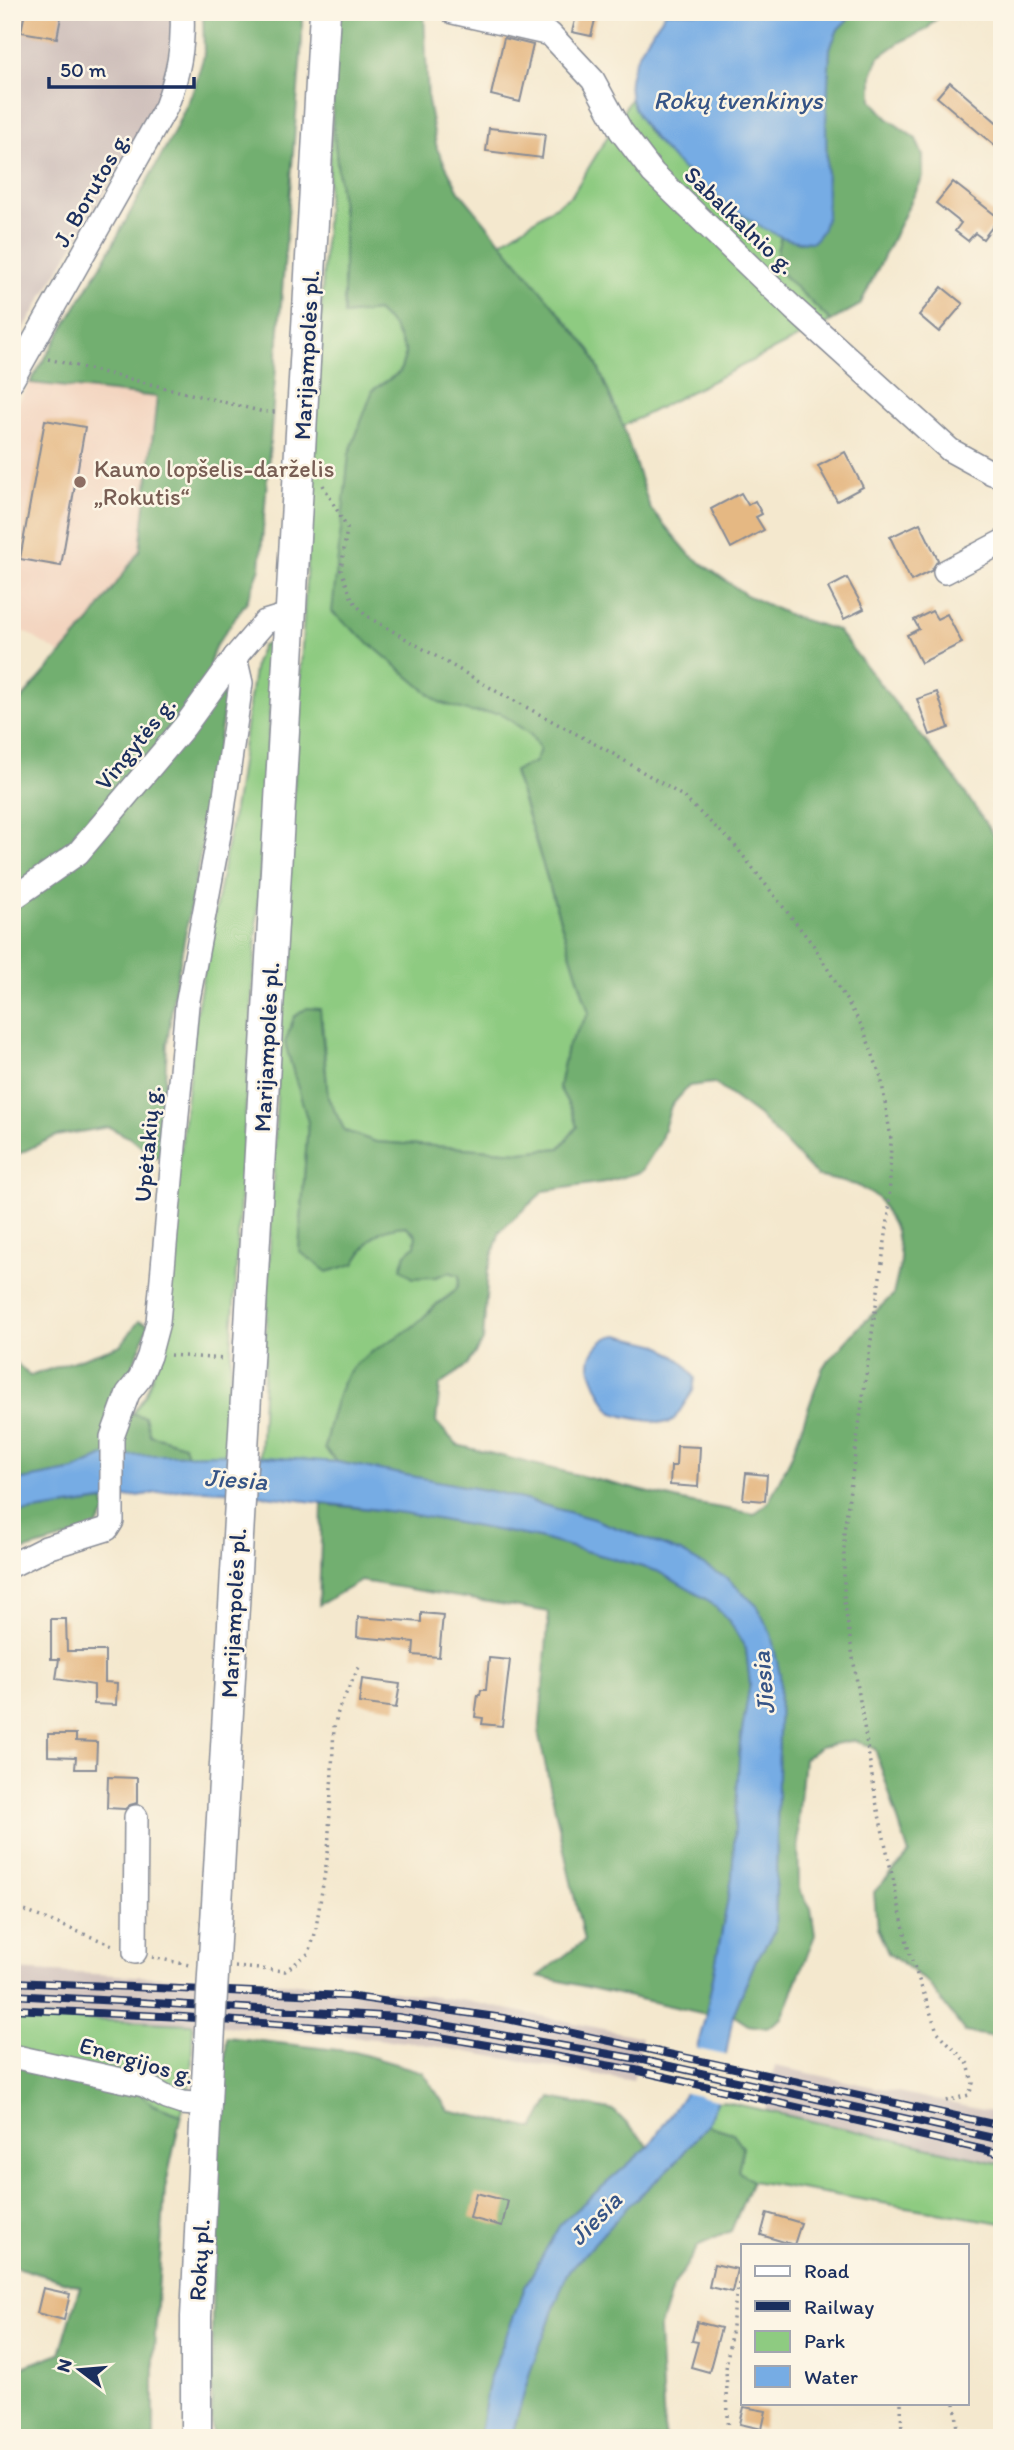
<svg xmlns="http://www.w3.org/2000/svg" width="1014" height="2450" font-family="Itim,sans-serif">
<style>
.built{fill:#f3d4bf}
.industrial{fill:#cfc0bb}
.green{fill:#8ecb81;stroke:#547d70;stroke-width:2}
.forest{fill:#72af6f;stroke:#466f66;stroke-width:2;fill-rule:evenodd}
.water{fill:#76ace4;stroke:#486ea1;stroke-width:2}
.pier{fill:#f4e8ce}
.building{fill:#e5b883}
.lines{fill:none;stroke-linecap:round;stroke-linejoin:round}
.minor-casing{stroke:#888c96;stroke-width:26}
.major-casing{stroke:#888c96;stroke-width:33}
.path{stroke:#888c96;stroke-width:3.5;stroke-dasharray:2 5;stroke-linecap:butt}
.minor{stroke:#fff;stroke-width:23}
.major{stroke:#fff;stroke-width:30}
.rail-casing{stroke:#1b2f5e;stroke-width:8}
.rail{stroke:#fcf5e5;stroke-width:5;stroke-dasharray:16;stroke-linecap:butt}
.major-bridge-casing{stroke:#888c96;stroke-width:33;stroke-linecap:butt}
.major-bridge{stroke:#fff;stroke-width:30}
.education-dot{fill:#8d6e63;stroke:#fcf5e5;stroke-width:2.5}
.labels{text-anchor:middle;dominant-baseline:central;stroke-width:5;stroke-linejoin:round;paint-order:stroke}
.street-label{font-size:24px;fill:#1b2f5e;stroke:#fcf5e5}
.education-label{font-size:24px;fill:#785e54;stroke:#fcf5e5;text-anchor:start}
.water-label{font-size:26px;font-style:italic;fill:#365486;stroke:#fcf5e5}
</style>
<rect width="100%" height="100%" fill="#fcf5e5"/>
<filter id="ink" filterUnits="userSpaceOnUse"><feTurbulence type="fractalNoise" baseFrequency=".0143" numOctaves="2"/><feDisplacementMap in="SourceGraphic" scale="14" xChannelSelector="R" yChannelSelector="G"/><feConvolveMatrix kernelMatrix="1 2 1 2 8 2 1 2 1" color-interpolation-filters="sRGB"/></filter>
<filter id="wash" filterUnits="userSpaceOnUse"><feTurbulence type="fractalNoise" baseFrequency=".00686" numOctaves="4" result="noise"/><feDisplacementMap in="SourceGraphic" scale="28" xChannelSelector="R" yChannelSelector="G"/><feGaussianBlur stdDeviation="1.57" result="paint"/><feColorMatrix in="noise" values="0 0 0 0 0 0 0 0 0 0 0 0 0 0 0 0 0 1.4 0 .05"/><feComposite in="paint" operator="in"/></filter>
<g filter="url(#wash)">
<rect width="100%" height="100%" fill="#f4e8ce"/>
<path class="built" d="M30,383L157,397L140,550L90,621L61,654L12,624V414Z"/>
<g class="industrial">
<path d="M12,12H173L168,73L155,107L12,349Z"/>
<path d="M12,1970L363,1987L467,2001L642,2037L633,2081L416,2043L264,2028L12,2017Z"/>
<path d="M775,2066L1002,2114V2164L765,2111Z"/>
</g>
<g class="green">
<path d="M631,98L647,132L734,211L781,236L777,251V269L831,321L623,426L591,351L500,243L572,195Z"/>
<path d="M332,116L344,227V315L377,311L393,326L406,352L400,372L373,390L470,712L500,713L531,735L540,749L535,762L514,772L589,1013L567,1047L559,1087L572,1111L577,1127L560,1148L520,1152L376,1142L345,1131L328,1098L322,1021L285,1043L308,1122L299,1251L354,1264C370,1239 374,1228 406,1226L416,1235L415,1247L406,1254L436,1277L449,1272L459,1275C461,1293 447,1295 435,1306C427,1313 420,1322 411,1328C391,1343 366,1352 349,1372C339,1384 326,1433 325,1449L337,1462L260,1458L277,1091Z"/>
<path d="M269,643L273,644V655L225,1454L187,1456L184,1445L150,1435L145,1417L132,1414L145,1396L155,1369L197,1009L236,798L255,663L262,646Z"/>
<path d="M12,2017L193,2024L191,2081L181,2115L153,2105L135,2089L12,2064Z"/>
<path d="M718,2100L1002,2164V2223L752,2181L738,2171L743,2147L733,2133L707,2125Z"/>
</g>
<g class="forest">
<path d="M203,12H302V40L260,568L247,601L215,647L210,662L225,702L202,846L174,993L167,1044L161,1155L155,1158L132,1139L109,1127L56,1136L12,1157V710L90,621L140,550L157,397L30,383L105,259L173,134L194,89L204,55Z"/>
<path d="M339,12H424L428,101L437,149L459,191L591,351L623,426L650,508L690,555L746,595L794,617L837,630L954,777L1002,847V2038L965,2032L927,1982L888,1953L877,1928L874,1892L909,1854L875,1749L855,1740L820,1747L804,1759L798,1821L799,1889L811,1908L815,1935L782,2018L767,2028L748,2025L733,2015L755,1962L775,1930L780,1675L757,1606L728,1579L680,1552L593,1519L500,1493L337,1462L325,1449C326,1433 339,1385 349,1372C365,1352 391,1342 411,1328C420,1322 427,1313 435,1306C447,1296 461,1293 459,1275L449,1272L436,1277L413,1278L401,1268L406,1254L415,1246L416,1235L406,1226C374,1228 370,1239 354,1264L327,1272L299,1251L308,1122L285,1043L294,1017L307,1008L320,1009L328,1098L345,1131L376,1142L521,1152L560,1148L577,1127L572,1111L559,1087L567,1047L589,1013L514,771L535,762L540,749L531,735L500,713L470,712L439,702L332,612L349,454L373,390L400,372L406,352L393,326L377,311L344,315V227L332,115ZM714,1083L759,1116L817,1176L856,1185L878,1198L896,1231L901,1261L893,1295L858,1328L823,1367L791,1457L769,1501L755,1514L687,1502L457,1445L436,1422L440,1385L467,1365L483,1341L488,1270L500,1231L544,1191L605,1182L641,1172L660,1142L671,1106L689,1086Z"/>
<path d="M855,12H943L926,30L900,42L879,57L872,75V100L887,118L916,139L923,156V177L860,305L831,321L777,269V251L781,236L800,242L827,216L826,121L830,48L838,29Z"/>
<path d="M139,1321L149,1324L129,1376L117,1389L112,1408L145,1417L150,1435L184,1445L187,1456H104L75,1470L12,1482V1359L30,1376L121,1345Z"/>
<path d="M104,1501L106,1513L94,1530L12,1554V1514Z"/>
<path d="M322,1504L404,1513L539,1538L657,1571L711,1602L730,1622L746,1649L750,1684L740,1743L732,1878L706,2014L538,1976L584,1941L539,1736L549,1612L361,1581L319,1605Z"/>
<path d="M227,2037L355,2052L423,2072L448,2110L534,2129L551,2098L614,2111L649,2146L561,2223L526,2285L490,2377L479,2438H212C211,2332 212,2228 219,2122C221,2094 225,2066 227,2037Z"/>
<path d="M12,2064L135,2089L153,2105L181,2115L165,2189L154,2350V2438H26L12,2423V2371L60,2353L80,2286L12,2266Z"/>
<path d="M707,2125L733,2133L743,2147L738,2171L752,2181L731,2231L699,2245L672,2289L659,2330L664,2428L666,2438H511L530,2372L567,2273L629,2205L672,2166Z"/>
</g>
<g class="water">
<path d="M666,12H855L838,29L830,48L826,121L827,216L822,231L813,242C802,242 792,241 782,237C736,218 644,147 631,99C623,68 649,36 666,12Z"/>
<path d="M618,1335L659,1345L684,1363L695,1378L693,1391L673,1421L668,1423C654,1421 627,1419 614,1413C607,1410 590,1373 590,1364C590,1350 604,1336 618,1335Z"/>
<path d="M225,1454L337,1462L500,1493L593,1519L680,1552L728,1579L757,1606L771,1634L780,1675L775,1930L755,1962L733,2015L718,2100L707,2125L672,2166L629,2205L567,2273L530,2372L511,2438H479L490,2377L526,2285L561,2223L649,2146L685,2093L706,2014L732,1878L740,1743L750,1684L746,1649L730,1622L711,1602L657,1571L539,1538L404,1513L224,1491L184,1489L12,1514V1482L75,1470L104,1456Z"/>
</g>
<path class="pier" d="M693,2048L729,2056L721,2101L681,2092Z"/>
<g id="blocks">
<g class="building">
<path d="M25,12H62L57,38L21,32Z"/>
<path d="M577,12H597L591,36L572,32Z"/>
<path d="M504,38L533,45L520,102L491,95Z"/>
<path d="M950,82L1002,127V152L937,97Z"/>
<path d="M489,128L545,134L542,158L486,151Z"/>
<path d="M953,182L999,218L983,239L975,233L968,241L955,231L961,223L936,203Z"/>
<path d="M942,287L963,304L939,332L919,315Z"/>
<path d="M45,420L85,427L61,566L20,559Z"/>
<path d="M845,452L863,487L837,501L818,466Z"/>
<path d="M741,493L748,505L755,501L762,514L756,517L764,530L731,548L711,509Z"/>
<path d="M920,523L938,560L931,571L911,581L890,537Z"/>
<path d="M847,578L864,609L844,619L828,588Z"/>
<path d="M932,611L937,619L947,614L962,643L921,663L907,635L919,629L914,620Z"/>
<path d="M937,692L949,728L930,735L917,699Z"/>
<path d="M677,1446L700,1447L698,1487L670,1485L671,1466H676Z"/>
<path d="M746,1473L767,1475L765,1501L743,1499Z"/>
<path d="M421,1613L443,1615L439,1657L413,1655L414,1642L357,1637L358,1617L421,1622Z"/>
<path d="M51,1619H66L67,1651H105V1682L117,1683L116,1705L94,1704V1685L56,1679L59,1659H51Z"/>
<path d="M489,1658L510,1660L502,1726L482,1724L483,1718L475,1717L478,1695H480L481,1690H486Z"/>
<path d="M362,1679L400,1684L396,1708L359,1703Z"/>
<path d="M48,1734H76V1741L97,1742L96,1769H75L76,1757L48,1756Z"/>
<path d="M108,1777L137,1778V1803L130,1805L125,1809L107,1808Z"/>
<path d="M476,2193L508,2201L502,2226L470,2218Z"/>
<path d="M767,2213L801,2223L794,2245L761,2235Z"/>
<path d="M714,2264L737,2269L732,2292L709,2287Z"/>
<path d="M43,2288L70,2294L64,2320L37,2313Z"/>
<path d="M697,2322L721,2328L709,2372L691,2367L698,2342L692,2341Z"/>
<path d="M744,2407L766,2411L762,2429L740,2424Z"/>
</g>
</g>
</g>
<g filter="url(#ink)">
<use href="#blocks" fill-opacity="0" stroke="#888c96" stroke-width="2"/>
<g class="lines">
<defs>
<g id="minor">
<path d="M453,12L550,34L593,80L621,131L653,173L794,309L950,450L992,473L1002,476"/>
<path d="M12,380L166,107C178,75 184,47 182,12"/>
<path d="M945,572L1002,542"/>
<path d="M12,899L78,853L185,726L235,657L265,622L278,618L291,617"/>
<path d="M12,1565L46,1548L107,1529L112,1521V1437L128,1393L140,1378L149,1356L158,1322L187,1005L221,824L241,683L235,657"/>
<path d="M135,1952L136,1817"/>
<path d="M12,2056L144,2085L167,2098L182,2103L206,2105"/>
</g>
<g id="major">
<path d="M216,1922L325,12"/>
<path d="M196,2438V2317L207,2082"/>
</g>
</defs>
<use href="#minor" class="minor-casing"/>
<use href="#major" class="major-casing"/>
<g class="path">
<path d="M48,359L264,412H279"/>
<path d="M323,485L347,528L341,570L352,599L365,615L496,691L610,752L681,795L733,843L814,946L863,1028L881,1077L891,1139L889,1213L844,1532V1601L876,1801L909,1952L937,2031L968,2064L973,2083L969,2095L942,2102"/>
<path d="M170,1355L225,1359"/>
<path d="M12,1906L115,1946"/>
<path d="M152,1957L189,1965"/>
<path d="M235,1967L285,1971L309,1953L315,1934L328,1853L334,1727L339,1708L360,1665"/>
<path d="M901,2403L902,2438"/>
<path d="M955,2403L959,2438"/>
<path d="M729,2438L726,2369L736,2297L743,2266"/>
</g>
<use href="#minor" class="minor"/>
<use href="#major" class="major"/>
<defs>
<g id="rail">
<path d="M12,1982L347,1996L503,2018L1002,2126"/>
<path d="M12,1995L398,2017L638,2059L1002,2140"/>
<path d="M12,2009L183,2017L434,2036L635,2070L1002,2154"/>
</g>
</defs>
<use href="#rail" class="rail-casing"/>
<use href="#rail" class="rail"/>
<defs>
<path id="major-bridge" d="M207,2082L216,1922"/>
</defs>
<use href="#major-bridge" class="major-bridge-casing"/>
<use href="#major-bridge" class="major-bridge"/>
</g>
</g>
<circle class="education-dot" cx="80" cy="482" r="7"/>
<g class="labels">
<g class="street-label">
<text transform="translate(91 189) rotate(-60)">J. Borutos g.</text>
<text transform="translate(740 220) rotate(44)">Sabalkalnio g.</text>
<text transform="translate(306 355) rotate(-87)">Marijampolės pl.</text>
<text transform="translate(135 743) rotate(-51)">Vingytės g.</text>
<text transform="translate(266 1047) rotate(-87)">Marijampolės pl.</text>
<text transform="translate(147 1144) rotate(-85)">Upėtakių g.</text>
<text transform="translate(233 1613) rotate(-87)">Marijampolės pl.</text>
<text transform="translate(137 2060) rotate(16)">Energijos g.</text>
<text transform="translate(199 2260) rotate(-87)">Rokų pl.</text>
</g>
<g class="education-label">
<text x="94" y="468">Kauno lopšelis-darželis<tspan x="94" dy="28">„Rokutis“</tspan></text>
</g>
<g class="water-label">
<text x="738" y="100">Rokų tvenkinys</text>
<text transform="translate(236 1479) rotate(4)">Jiesia</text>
<text transform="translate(763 1683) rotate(-95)">Jiesia</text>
<text transform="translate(595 2218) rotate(-46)">Jiesia</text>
</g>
</g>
<rect width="1014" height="2450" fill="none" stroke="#fcf5e5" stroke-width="42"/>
<rect x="741" y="2244" width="228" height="161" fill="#fcf5e5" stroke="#a2a6af" stroke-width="2"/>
<rect x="755" y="2266" width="35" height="10" fill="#ffffff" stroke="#a2a6af" stroke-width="2"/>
<text x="804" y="2278" font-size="21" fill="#1b2f5e">Road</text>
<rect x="755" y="2301" width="35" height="10" fill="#1b2f5e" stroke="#a2a6af" stroke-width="2"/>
<text x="804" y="2314" font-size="21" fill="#1b2f5e">Railway</text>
<rect x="755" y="2331" width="35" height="21" fill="#8ecb81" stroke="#a2a6af" stroke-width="2"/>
<text x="804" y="2348" font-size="21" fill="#1b2f5e">Park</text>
<rect x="755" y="2366" width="35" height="21" fill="#76ace4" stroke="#a2a6af" stroke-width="2"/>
<text x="804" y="2384" font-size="21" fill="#1b2f5e">Water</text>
<g transform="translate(80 2370) rotate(286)" stroke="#fcf5e5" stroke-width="5" paint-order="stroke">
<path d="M0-5L12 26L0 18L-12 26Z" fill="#1b2f5e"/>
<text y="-10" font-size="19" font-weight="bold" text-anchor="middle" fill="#1b2f5e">N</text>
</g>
<path d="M49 77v10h145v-10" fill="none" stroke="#1b2f5e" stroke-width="3.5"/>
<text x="60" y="77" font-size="21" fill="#1b2f5e" stroke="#fcf5e5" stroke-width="5" paint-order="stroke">50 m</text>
</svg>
